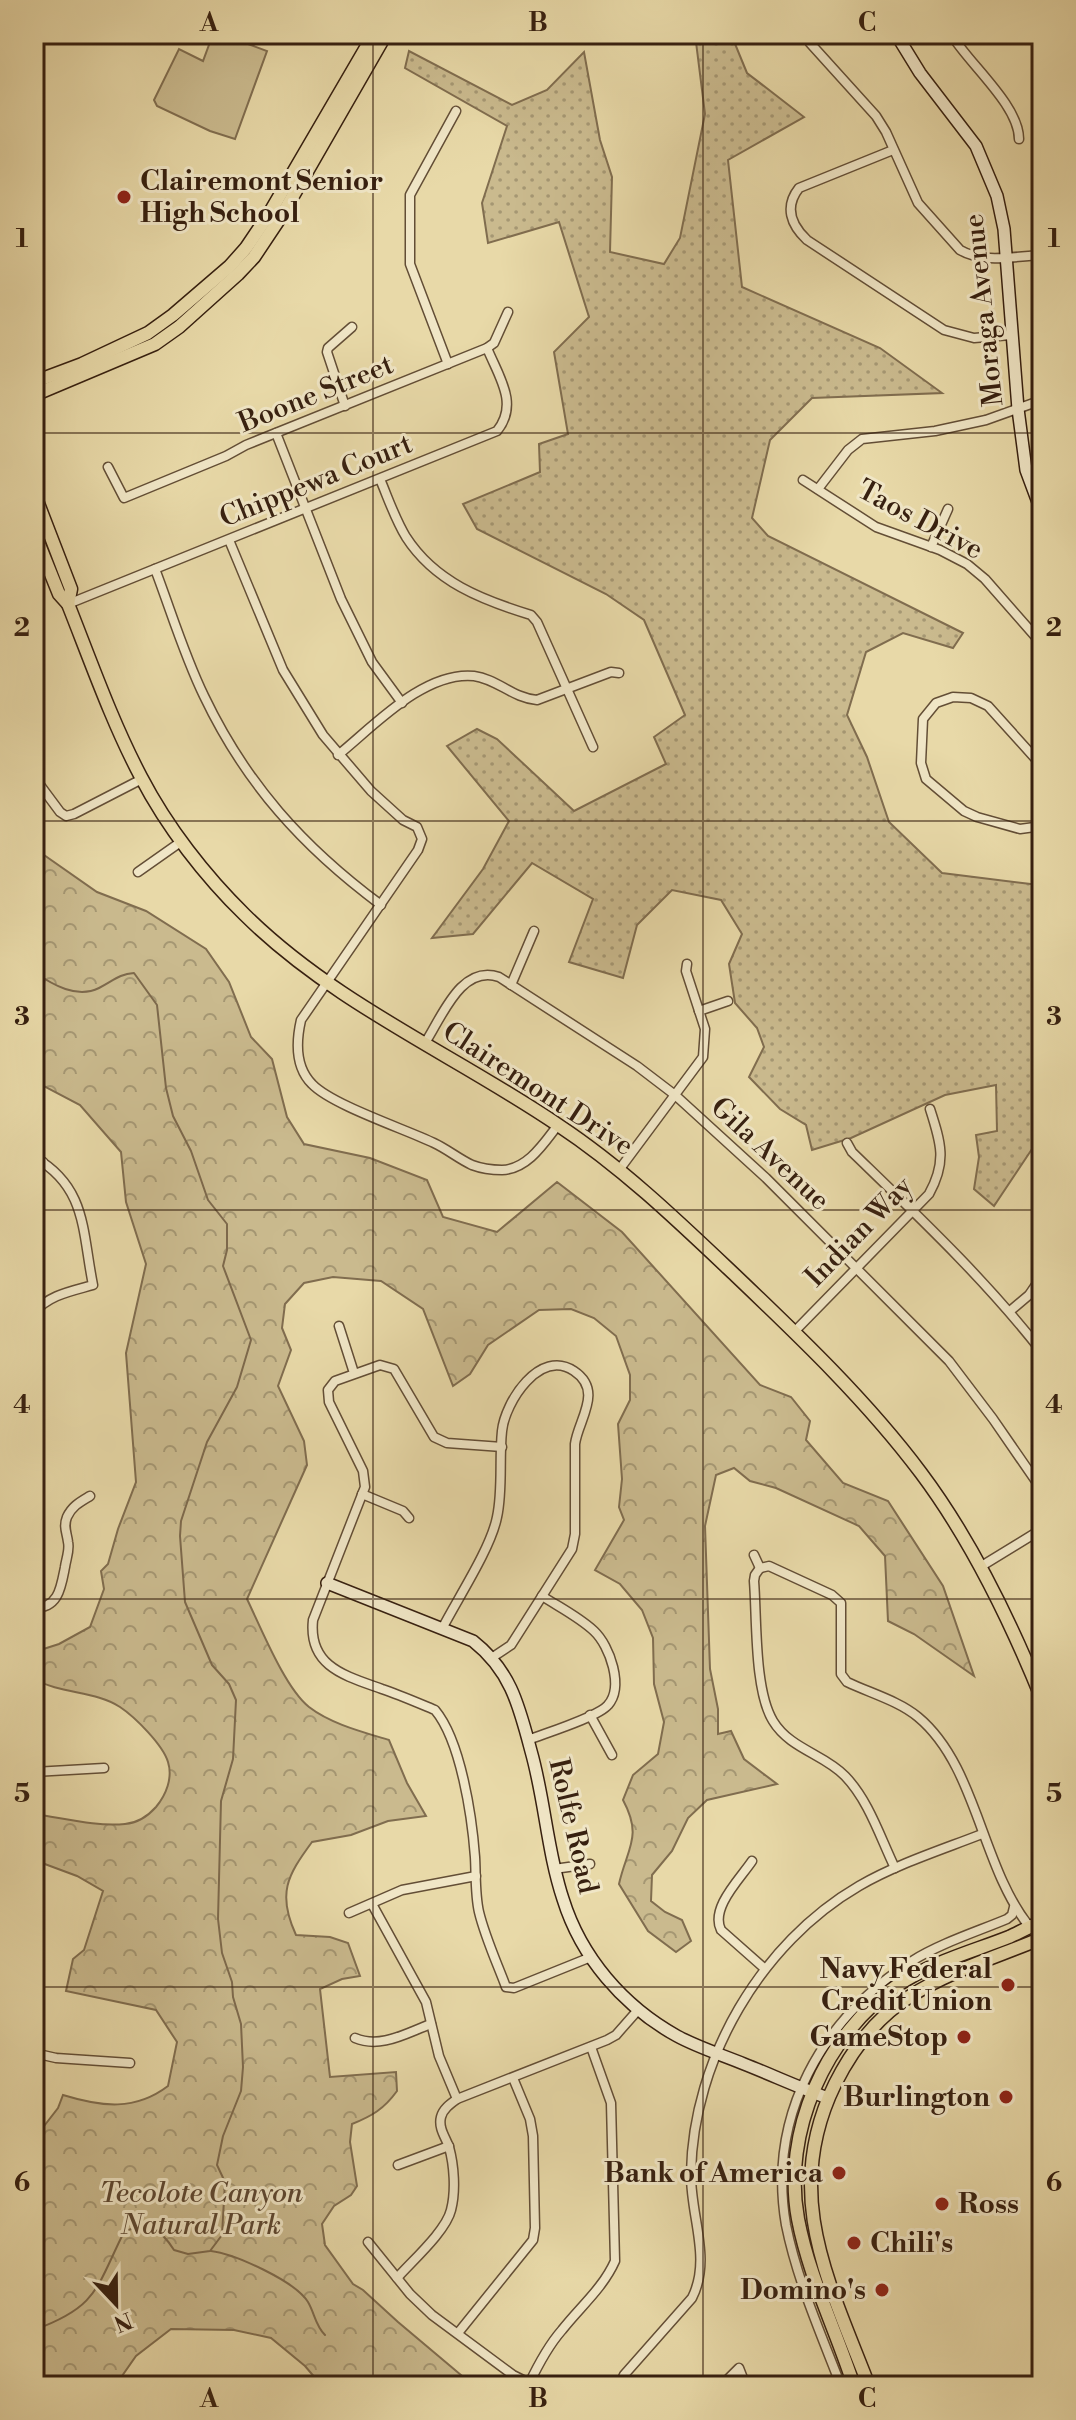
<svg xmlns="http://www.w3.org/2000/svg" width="1076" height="2420" font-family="'Libre Bodoni',serif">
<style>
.grass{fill:url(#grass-dots);stroke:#806d4f;stroke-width:2}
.park{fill:url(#park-crowns);stroke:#806d4f;stroke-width:2}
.pitch{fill:#caba8e;stroke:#806d4f;stroke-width:2}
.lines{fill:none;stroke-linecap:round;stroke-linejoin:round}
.stream{stroke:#7d694c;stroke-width:2}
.street-casing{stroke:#634e36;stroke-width:11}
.secondary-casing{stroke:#372010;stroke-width:14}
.primary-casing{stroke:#372010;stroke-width:15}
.street{stroke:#f0e6c6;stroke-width:8}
.secondary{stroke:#f0e6c6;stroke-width:11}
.primary{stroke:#e8d9a8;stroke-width:12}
.grid{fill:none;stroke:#372010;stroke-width:2;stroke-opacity:0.55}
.poi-dot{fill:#8f2418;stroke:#f0e6c6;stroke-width:3}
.labels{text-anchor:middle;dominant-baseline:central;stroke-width:6;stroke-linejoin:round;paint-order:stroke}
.poi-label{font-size:28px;font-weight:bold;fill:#372010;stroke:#f0e6c6;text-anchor:end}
.street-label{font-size:28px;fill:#372010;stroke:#f0e6c6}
.park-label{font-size:28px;font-style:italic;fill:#5c4630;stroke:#f0e6c6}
.neatline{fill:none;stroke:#372010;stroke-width:3}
.grid-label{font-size:26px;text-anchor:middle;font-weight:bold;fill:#372010}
</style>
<defs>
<pattern id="grass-dots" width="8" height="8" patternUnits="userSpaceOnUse" patternTransform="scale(2)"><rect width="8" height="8" fill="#caba8e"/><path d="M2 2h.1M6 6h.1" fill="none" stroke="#a59773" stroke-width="1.8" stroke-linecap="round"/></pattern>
<pattern id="park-crowns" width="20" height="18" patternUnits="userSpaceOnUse" patternTransform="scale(2)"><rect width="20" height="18" fill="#caba8e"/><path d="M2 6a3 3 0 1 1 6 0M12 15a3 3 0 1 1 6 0" fill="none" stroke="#a59773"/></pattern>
</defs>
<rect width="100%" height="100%" fill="#e8d9a8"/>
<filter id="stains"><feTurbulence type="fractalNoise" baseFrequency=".0025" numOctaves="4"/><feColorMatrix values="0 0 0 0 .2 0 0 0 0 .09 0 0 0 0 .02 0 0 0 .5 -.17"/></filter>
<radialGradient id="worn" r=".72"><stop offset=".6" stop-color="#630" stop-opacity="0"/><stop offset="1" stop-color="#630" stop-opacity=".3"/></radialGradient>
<path class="grass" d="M695,34H731L747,73L804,117L728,160L742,287L880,348L942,393L812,398L770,440L752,518L768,536L963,633L953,648L903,633L866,652L847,715L867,757L889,822L942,873L1039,885L1042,888V1134L994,1206L974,1189L979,1157L976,1135L997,1131L996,1085L945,1095L851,1138L812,1150L806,1125L780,1109L749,1077L764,1047L757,1028L735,1003L729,964L742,934L721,900L672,890L637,925L623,978L569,962L593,899L532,863L473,934L432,938L483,869L509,821L447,746L477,729L497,739L574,811L666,764L654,737L685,715L644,620L606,594L477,529L463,504L540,472L539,444L568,434L554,352L589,317L559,222L488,243L482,203L507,126L405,68L409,51L512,105L547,90L584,52L600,140L612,177L610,252L664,264L680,238L705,114Z"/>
<path class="park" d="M34,848L97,892L146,911L206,949L229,982L251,1037L272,1059L287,1117L304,1144L370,1158L427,1180L443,1217L497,1232L557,1182L622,1232L760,1385L791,1397L810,1421L806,1440L843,1483L888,1501L943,1586L974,1676L914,1634L888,1621L885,1556L859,1526L776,1488L750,1481L734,1468L716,1475L705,1526L710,1669L718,1709V1734L731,1731L744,1759L777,1784L707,1800L688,1818L672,1851L652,1875L651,1901L665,1912L682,1920L691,1941L676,1952L648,1931L619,1884C627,1848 643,1837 623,1800L633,1775L658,1754L664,1722L654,1684L653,1638L642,1610L620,1584L595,1570L624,1520L619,1507L622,1479L618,1424L630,1400V1375L616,1336L594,1318L571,1309L539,1310L488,1345L470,1374L453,1386L423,1309L381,1281L333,1277L304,1283L285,1304L282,1328L291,1350L278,1386L304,1441L307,1465L247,1599C261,1628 285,1688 309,1707C331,1724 363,1732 389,1740L407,1783L426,1816L388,1821L351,1835L312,1842C287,1876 277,1894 296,1935L330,1937L348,1943L360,1976L342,1979L320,1989L330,2077L396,2072L397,2091C384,2109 372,2116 352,2124L350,2142L357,2186L351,2195L334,2206L322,2224L325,2245L353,2284L363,2290L398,2322L474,2386H322L305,2366L271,2338L234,2330L171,2329L136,2356L115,2386H34V2139L58,2108L63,2095C102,2107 135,2111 168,2086L177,2042L156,2010L66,1991L73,1959L84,1950L103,1891L77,1876L34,1860V1814C63,1818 96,1827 125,1824C137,1823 148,1816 156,1807C166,1795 173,1778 168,1762C163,1745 135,1717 120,1707C96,1691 61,1694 34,1679V1652L59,1644L90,1627L104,1589L101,1571L108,1564L118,1529L136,1482L126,1353L146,1264L126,1202L121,1152L80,1105L34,1081Z"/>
<path class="pitch" d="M213,34H221L267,51L235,139L210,131L157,106L154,100L179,49L203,61Z"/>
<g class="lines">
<g class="stream">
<path d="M34,972C53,985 77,999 99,988C113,981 119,974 134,973L157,1005L166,1088L173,1116L191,1151L208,1200L227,1224V1250L223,1266L251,1340L237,1387L207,1442L181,1521L180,1536L185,1602L212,1665L229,1684L236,1700L233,1759L221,1801L218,1919L222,1953L232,1982L233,1997L241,2024L243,2067L241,2091L223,2136L217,2165L225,2182L222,2235L210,2251L188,2254L174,2250C161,2229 147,2221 124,2232C96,2288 98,2307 34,2330"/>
<path d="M211,2251C235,2254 295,2281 308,2302C315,2314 315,2325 325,2335"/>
</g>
<defs>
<g id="street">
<path d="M805,34L810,43L876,116L886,132L918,203L960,250C984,264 1015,256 1042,255"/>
<path d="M951,34C968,63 1019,105 1019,139"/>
<path d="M893,150L799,188C784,207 791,225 807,240L944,330L974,338L1011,335"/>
<path d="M34,357L42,378"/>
<path d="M448,364L410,264V195L456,111"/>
<path d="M345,406L327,352L328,348L352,327"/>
<path d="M276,433L341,599L372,662L402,703"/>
<path d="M108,467L124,498L226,456L246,445L487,348L494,343L508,312"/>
<path d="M380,479C388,498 395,519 406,537C435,582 482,600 531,615L537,622L593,747"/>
<path d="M803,480L876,527L940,550L967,564L985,579L1042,644"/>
<path d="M818,489L848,450L862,439L935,431L986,420L1042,400"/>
<path d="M229,540L283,670L323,735L371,791L403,820L417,827L422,839L418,850L301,1020C296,1042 295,1067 312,1084C332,1105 405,1129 434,1143C447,1149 459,1159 472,1165C480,1168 493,1170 502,1170C528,1169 544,1143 558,1125"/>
<path d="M931,547L948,509"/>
<path d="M155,569C171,611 184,655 204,696C246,784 303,847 381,905"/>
<path d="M68,604L497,431C519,404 499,377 487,348"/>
<path d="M338,755C374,726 424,671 474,676C497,679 513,698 537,700L611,672L619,673"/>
<path d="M1042,766L988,706L971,698L953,697L936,703L923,719L921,763L926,779L964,811L977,817L1020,829L1042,826"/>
<path d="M34,777L60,812L66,816L74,814L142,779"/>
<path d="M138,872L182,841"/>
<path d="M511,985L534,931"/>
<path d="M699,1011L728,1001"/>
<path d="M425,1043C442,1017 461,964 499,977L637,1066L675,1095L766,1178L949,1361L993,1419L1042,1490"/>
<path d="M847,1143L852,1152C918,1216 985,1279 1042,1352"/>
<path d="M34,1157C87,1187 82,1231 93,1285C72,1291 48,1295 34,1313"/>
<path d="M619,1170L703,1057L705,1029L686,971L687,964"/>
<path d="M34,1177L43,1162"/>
<path d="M1010,1311L1029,1295L1042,1276"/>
<path d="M339,1326L354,1373"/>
<path d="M794,1332L929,1194C947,1162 941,1143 930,1109"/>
<path d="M502,1447L447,1443L434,1437L394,1369L380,1365L335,1381L328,1390L329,1402L363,1471L365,1487L313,1620C308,1667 346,1676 382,1689C400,1695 418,1703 435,1710C461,1741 472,1817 475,1857C476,1874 475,1895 479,1912C485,1937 497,1963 506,1987L514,1988L591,1957"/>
<path d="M362,1494L403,1511L409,1518"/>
<path d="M754,1555L760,1568"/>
<path d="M980,1567L1042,1529"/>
<path d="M760,1568L769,1566L832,1595L841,1603V1674L847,1682C870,1693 899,1701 918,1717C977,1766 981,1866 1029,1926"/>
<path d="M760,1568L755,1575L754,1581C757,1618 754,1690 773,1721C790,1749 824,1754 845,1776C869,1801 880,1837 895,1868"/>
<path d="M34,1608C59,1608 61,1587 65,1567C66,1559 70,1550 68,1542C67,1533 63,1527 67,1517C72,1506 80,1502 90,1496"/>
<path d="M443,1627C458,1598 491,1548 497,1517C503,1490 499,1459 502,1431C505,1402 540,1348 574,1371C604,1391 578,1420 575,1444V1534L572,1549L511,1645L493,1657"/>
<path d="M590,1715L612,1755"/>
<path d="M528,1740C546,1733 598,1717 608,1705C624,1687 610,1646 594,1631C579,1617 559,1607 542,1596"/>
<path d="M34,1772L104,1768"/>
<path d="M752,1861C740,1879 710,1908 721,1930L764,1968"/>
<path d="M554,1869L590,1864"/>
<path d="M372,1904L426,2002L439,2056L457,2099"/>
<path d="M349,1913L402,1890L476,1876"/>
<path d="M355,2038C381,2049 406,2033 431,2024"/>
<path d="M34,2053L56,2058L130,2063"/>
<path d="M398,2165L449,2146"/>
<path d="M368,2242L410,2294L432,2315L513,2375L535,2386"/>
<path d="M397,2278C412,2261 446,2231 451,2210C456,2191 454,2165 449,2147C446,2138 438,2128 441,2117C443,2109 450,2104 457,2099L607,2040L616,2035L638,2010"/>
<path d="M458,2333L533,2240L535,2228L533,2136L530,2119L513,2078"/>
<path d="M529,2384C538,2365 548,2346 562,2330C580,2307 603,2288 615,2261L611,2103L591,2047"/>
<path d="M619,2386L624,2375L692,2298C712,2259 690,2215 691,2173C693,2059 761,1943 859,1886C897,1864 941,1850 982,1834"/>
<path d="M721,2386L739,2368L746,2386"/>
<path d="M841,2386C821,2334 797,2280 786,2225C767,2115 822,2019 912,1961C941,1943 976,1932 1007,1919L1012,1915L1014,1907"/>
</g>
<g id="secondary">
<path d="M896,34L920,73L976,146L997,196L1004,229L1018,409L1026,470L1042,513"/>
<path d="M327,1583L473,1641C511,1671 519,1706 531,1751C545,1800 547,1851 563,1899C581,1957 623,2006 677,2036C697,2047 722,2055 744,2064C772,2075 800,2088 828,2098"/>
</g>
<g id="primary">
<path d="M34,382L82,364L148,333L173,315L230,266L246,248L269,214L374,34"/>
<path d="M34,395L155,344L179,327L238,274L254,257L282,215L386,34"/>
<path d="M34,493L71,589L68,604"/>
<path d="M34,532L59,594L68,604C91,662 112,722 141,777C167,827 205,876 245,915C335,1004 455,1055 558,1125C623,1168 679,1222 736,1276C801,1338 867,1401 921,1473C972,1541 1010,1620 1042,1699"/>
<path d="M854,2386C836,2330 809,2277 798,2219C782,2133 825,2034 898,1985C932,1962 971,1952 1009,1937C1020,1932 1030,1926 1042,1922"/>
<path d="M869,2386C829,2282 781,2194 835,2084C852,2050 876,2018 909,1997C949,1971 997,1957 1042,1938"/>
</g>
</defs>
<use href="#street" class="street-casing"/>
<use href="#secondary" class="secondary-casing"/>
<use href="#primary" class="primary-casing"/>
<use href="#street" class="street"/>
<use href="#secondary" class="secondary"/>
<use href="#primary" class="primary"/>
</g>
<path class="grid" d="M373,34V2386M703,34V2386M34,433H1042M34,821H1042M34,1210H1042M34,1599H1042M34,1987H1042"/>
<g class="poi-dot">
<circle cx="124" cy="197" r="8"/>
<circle cx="1008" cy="1985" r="8"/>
<circle cx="964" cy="2037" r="8"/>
<circle cx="1006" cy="2097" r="8"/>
<circle cx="839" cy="2173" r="8"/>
<circle cx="942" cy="2204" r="8"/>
<circle cx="854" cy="2243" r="8"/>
<circle cx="882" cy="2290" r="8"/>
</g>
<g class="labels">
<g class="poi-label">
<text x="140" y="181" text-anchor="start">Clairemont Senior<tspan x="140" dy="32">High School</tspan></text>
<text x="992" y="1969">Navy Federal<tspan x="992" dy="32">Credit Union</tspan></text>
<text x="948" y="2037">GameStop</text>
<text x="990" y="2097">Burlington</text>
<text x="823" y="2173">Bank of America</text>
<text x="958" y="2204" text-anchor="start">Ross</text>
<text x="870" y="2243" text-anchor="start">Chili's</text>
<text x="866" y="2290">Domino's</text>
</g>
<g class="street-label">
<text transform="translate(984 310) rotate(-96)">Moraga Avenue</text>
<text transform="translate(316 394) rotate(-22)">Boone Street</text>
<text transform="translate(316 481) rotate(-22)">Chippewa Court</text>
<text transform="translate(920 520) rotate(28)">Taos Drive</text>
<text transform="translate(538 1089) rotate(33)">Clairemont Drive</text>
<text transform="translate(770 1154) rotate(43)">Gila Avenue</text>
<text transform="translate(859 1232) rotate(-46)">Indian Way</text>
<text transform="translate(573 1826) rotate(77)">Rolfe Road</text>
</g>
<g class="park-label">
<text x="201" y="2193">Tecolote Canyon<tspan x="201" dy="32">Natural Park</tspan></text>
</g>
</g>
<rect width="1076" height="2420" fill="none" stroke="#e8d9a8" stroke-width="88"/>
<g transform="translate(116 2304) rotate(158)" stroke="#f0e6c6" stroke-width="6" paint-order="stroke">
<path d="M0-6L14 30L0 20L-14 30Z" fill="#372010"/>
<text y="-12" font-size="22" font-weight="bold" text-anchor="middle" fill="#372010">N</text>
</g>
<rect x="44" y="44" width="988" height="2332" class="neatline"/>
<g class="grid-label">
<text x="209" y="31">A</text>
<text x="538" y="31">B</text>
<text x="867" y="31">C</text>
<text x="22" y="247">1</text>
<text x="1054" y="247">1</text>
<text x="22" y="636">2</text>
<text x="1054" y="636">2</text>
<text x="22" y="1025">3</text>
<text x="1054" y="1025">3</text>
<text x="22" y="1413">4</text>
<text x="1054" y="1413">4</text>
<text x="22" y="1802">5</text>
<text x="1054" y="1802">5</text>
<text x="22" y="2191">6</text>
<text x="1054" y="2191">6</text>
<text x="209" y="2407">A</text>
<text x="538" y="2407">B</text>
<text x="867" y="2407">C</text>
</g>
<rect width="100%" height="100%" filter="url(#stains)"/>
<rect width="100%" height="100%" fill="url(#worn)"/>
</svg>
